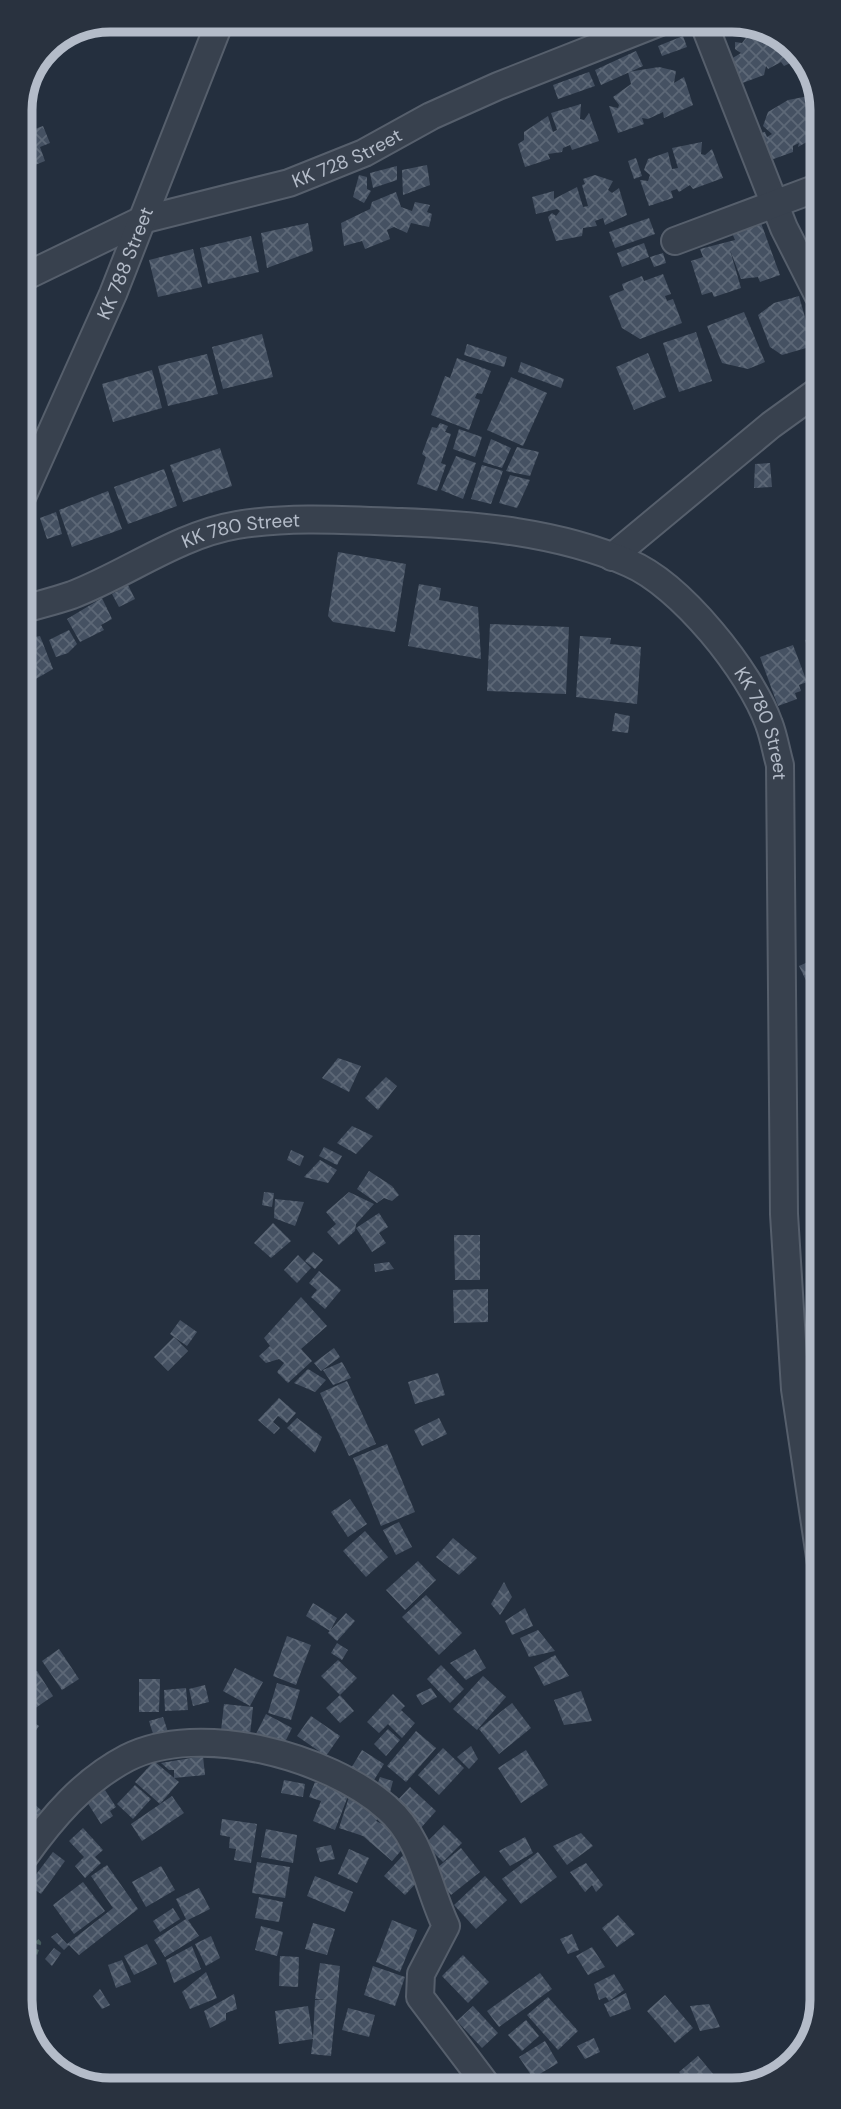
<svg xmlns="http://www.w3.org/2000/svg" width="841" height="2109" font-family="'DM Sans',sans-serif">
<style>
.building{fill:url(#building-cross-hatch)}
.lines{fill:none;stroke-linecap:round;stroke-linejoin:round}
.street-casing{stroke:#565f6c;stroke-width:30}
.path{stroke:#44595c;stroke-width:4.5;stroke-dasharray:5 5;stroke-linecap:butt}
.street{stroke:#38414e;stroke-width:26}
.labels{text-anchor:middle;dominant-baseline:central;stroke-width:7;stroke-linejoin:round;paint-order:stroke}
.street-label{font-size:19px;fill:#b4bcc9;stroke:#1d2633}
.rim{fill:none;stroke:#b4bcc9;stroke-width:9}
</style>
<defs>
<pattern id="building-cross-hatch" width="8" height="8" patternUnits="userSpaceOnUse" patternTransform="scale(1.75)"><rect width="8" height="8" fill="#455162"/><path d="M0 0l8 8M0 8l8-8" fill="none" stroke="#5d6877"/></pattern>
</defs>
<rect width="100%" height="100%" fill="#242f3e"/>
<g class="building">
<path d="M760,28L787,38L801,58L784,66L781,62L768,69L766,66L764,75L737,85L731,59L741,53L735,49V42L742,43L748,35Z"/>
<path d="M683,36L687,47L662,56L658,46Z"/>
<path d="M636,51L643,66L601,85L595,70Z"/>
<path d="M659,67L676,71L674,83L684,77L693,105L664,118L663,112L648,119L642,118L644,124L618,133L609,106L618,108L619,105L613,97L631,84L628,72Z"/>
<path d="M589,72L595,86L558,99L553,85Z"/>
<path d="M814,95L817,97V143L814,144L812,139L798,147L799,143L793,146V152L765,162L758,134L765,132L767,137L772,134L763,126L768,112L788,100Z"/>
<path d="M581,104L580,119L584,120L589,113L599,141L572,150L570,145L563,148L562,152L548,154L550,159L525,167L518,144L524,140V132L548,116L553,132L557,130L551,113Z"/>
<path d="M29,121L32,130L43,126L50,143L40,147L45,161L20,171L19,125Z"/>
<path d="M702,142L701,154L705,155L712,149L723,178L693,189L690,185L679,192L677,189L671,191L673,198L649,206L640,180L648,181L650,175L644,170L648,159L668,152L672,169L678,168L672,148Z"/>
<path d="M636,158L642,176L634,179L628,161Z"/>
<path d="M427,165L430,185L403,195L402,170Z"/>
<path d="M397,166V180L373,188L370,173Z"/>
<path d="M359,175L367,177V189L371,191L364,203L353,197Z"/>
<path d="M595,175L613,181L608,190L612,193L619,188L627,215L605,225L603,218L595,221L597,226L583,228L582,236L556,241L548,217L552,213L556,216L560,211L557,209L536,214L532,197L554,191V199L577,187L583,207L588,206L582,185L585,184L583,179Z"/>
<path d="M396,192L401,207L412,211L415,202L430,205L427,212L432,214L429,227L411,223L407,233L394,227L387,230L390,239L365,249L362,241L344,246L341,223L370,209L372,202Z"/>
<path d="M649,218L655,234L615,248L609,232Z"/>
<path d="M308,223L313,251L267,268L261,233Z"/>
<path d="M761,223L780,275L760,282L758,277L741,279L730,250L741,288L714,297L712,292L702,295L691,261L703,257L700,249L735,240L732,233Z"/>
<path d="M251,236L259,272L208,284L200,248Z"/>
<path d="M644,243L649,257L622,267L617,253Z"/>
<path d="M193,249L202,287L158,297L149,260Z"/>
<path d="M663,253L666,263L654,267L650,257Z"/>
<path d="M663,274L671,294L665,296L667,301L673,299L682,323L640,339L622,328L609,296L624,290L622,284L642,276L644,281Z"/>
<path d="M799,296L813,346L782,355L770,347L758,315L774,303Z"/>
<path d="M744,312L765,362L748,369L722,363L707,326Z"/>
<path d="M696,332L712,381L679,392L663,343Z"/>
<path d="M262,334L273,377L223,389L212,347Z"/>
<path d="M467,344L507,357L504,367L464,355Z"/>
<path d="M648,353L666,397L634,410L616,367Z"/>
<path d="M207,354L218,394L168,406L158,366Z"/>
<path d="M457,358L491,371L482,394L477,393L475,398L480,400L469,430L431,415L445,376L450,378Z"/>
<path d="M521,362L564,379L561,388L518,372Z"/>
<path d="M152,370L162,408L113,422L102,384Z"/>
<path d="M511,377L547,393L523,446L487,430Z"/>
<path d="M440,423L448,426L445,432L451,434L441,463L446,465L437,491L417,484L426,457L422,454L432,427L437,428Z"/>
<path d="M459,429L482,437L475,457L453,449Z"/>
<path d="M491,439L511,448L502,468L483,462Z"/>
<path d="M517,447L539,452L530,476L506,471Z"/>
<path d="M220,448L232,486L183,502L170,465Z"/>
<path d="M456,456L476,463L463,499L441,490Z"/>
<path d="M770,463L772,487L754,488L755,464Z"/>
<path d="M482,465L503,471L491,504L471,499Z"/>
<path d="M164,469L177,506L128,524L114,487Z"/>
<path d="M510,475L530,480L517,508L499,503Z"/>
<path d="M108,491L122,529L72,547L59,510Z"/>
<path d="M56,512L62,534L47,539L40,518Z"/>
<path d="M338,552L406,564L395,632L333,622L328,616Z"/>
<path d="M419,584L441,588L439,600L478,607L481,659L408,646Z"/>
<path d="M128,585L135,599L119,607L112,594Z"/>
<path d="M102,598L112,619L101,625L104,630L80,642L67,619Z"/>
<path d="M490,624L569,627L566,694L487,691Z"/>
<path d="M69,630L77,644L68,653L56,657L49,640Z"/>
<path d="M40,636L53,669L22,687L21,640Z"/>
<path d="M580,636L611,638L610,644L641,647L637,704L576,697Z"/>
<path d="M818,637V661L812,663L805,640Z"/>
<path d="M793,645L807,682L799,685L801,691L795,693L797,699L778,706L760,657Z"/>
<path d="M615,713L630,716L628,733L612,731Z"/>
<path d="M819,957V995L814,997L799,966Z"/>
<path d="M819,1014V1040L809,1018Z"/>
<path d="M338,1058L361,1066L349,1092L322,1078Z"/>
<path d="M386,1077L397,1086L378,1110L365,1098Z"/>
<path d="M352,1126L373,1136L356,1154L337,1143Z"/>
<path d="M324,1147L342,1156L337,1165L319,1156Z"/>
<path d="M291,1150L304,1156L300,1166L287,1160Z"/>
<path d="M320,1160L337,1170L328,1183L304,1177Z"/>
<path d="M369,1171L392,1186L399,1195L392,1201L384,1198L377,1203L357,1189Z"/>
<path d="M264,1192L274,1193L272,1207L262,1205Z"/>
<path d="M349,1192L374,1204L356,1224L355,1231L339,1245L327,1232L336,1224L326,1212Z"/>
<path d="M275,1199L304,1202L295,1226L274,1218Z"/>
<path d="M379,1213L388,1227L379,1233L386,1243L372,1252L356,1228Z"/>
<path d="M273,1223L291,1241L271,1258L254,1243Z"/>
<path d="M454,1235H480V1280H455Z"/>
<path d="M313,1252L323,1260L315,1269L305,1261Z"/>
<path d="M298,1255L311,1268L297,1283L284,1270Z"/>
<path d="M389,1262L394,1269L375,1272L374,1264Z"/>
<path d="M319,1271L341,1290L325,1309L311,1297L317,1290L309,1283Z"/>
<path d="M488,1289V1322L454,1323L453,1290Z"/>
<path d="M301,1297L327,1326L301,1349L312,1361L288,1383L277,1372L284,1363L279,1359L266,1363L259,1356L270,1346L264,1338Z"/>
<path d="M180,1320L197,1332L187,1346L170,1334Z"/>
<path d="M174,1337L188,1351L168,1371L154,1357Z"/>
<path d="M334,1348L340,1357L321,1371L314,1363Z"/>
<path d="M342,1362L351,1378L333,1385L323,1370Z"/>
<path d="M308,1369L326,1380L315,1392L294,1383Z"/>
<path d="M438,1373L445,1395L415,1404L408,1382Z"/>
<path d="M347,1381L376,1444L349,1456L320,1393Z"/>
<path d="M279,1398L296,1413L287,1423L278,1416L273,1422L280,1428L274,1434L258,1420Z"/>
<path d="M297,1418L322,1437L315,1453L287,1428Z"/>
<path d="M439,1418L447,1434L422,1446L414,1430Z"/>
<path d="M387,1444L415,1512L381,1526L353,1458Z"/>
<path d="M350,1499L367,1524L348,1537L331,1512Z"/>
<path d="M399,1522L412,1547L396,1555L383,1530Z"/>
<path d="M365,1531L388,1557L366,1577L343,1551Z"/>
<path d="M453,1538L477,1558L459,1575L436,1557Z"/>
<path d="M418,1561L436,1580L405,1610L386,1590Z"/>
<path d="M504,1582L512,1597L500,1615L491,1604Z"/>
<path d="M426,1595L462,1633L439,1655L402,1617Z"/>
<path d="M313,1603L337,1618L330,1631L306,1616Z"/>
<path d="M23,1604L36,1617L24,1633L23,1632Z"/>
<path d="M525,1608L533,1626L512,1635L505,1621Z"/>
<path d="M346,1613L355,1621L337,1641L328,1633Z"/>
<path d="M538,1630L555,1651L529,1657L520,1638Z"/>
<path d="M287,1636L311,1645L296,1685L273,1676Z"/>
<path d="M337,1643L348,1650L342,1660L331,1653Z"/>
<path d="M59,1649L79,1679L62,1690L42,1661Z"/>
<path d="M475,1649L486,1668L466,1680L450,1663Z"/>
<path d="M555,1655L569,1676L544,1686L534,1667Z"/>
<path d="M338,1660L357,1678L340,1695L321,1676Z"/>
<path d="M441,1665L464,1689L450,1703L427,1679Z"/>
<path d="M235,1668L263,1682L250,1706L223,1691Z"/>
<path d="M37,1671L53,1696L34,1709L23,1692V1679Z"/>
<path d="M483,1676L506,1697L477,1730L453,1709Z"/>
<path d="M139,1679H160L159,1712H139Z"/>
<path d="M277,1683L300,1690L291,1720L268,1713Z"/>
<path d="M205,1685L209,1702L193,1706L189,1689Z"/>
<path d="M186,1688L188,1710L165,1711L164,1690Z"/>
<path d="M431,1688L437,1697L422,1705L416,1695Z"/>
<path d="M581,1691L592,1721L564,1725L554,1700Z"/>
<path d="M393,1694L405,1706L401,1710L415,1723L402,1738L388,1724L379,1733L367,1722Z"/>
<path d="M340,1695L354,1711L340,1723L326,1708Z"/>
<path d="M512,1703L531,1728L499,1754L479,1729Z"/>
<path d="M224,1704L253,1707L250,1735L221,1731Z"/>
<path d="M266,1714L292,1728L282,1748L256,1734Z"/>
<path d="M23,1715L39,1726L23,1749Z"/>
<path d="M311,1716L340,1736L326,1756L297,1736Z"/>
<path d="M163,1717L169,1735L155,1740L149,1721Z"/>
<path d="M388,1729L400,1740L386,1756L374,1744Z"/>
<path d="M416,1731L436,1748L406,1782L387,1766Z"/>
<path d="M471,1746L478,1759L469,1769L457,1757Z"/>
<path d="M443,1748L464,1768L439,1795L418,1775Z"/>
<path d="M362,1750L384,1764L369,1788L347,1775Z"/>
<path d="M526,1750L548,1785L521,1803L498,1768Z"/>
<path d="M203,1756L205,1775L174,1778V1770H169L161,1763Z"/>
<path d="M154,1761L179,1782L160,1804L135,1782Z"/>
<path d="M380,1777L393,1781L389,1796L375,1791Z"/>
<path d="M284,1780L305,1784L303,1797L281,1793Z"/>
<path d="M315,1782L348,1796L335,1830L313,1821L321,1801L309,1797Z"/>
<path d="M135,1785L151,1799L133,1819L117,1804Z"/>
<path d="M410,1787L436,1811L419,1830L393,1805Z"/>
<path d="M105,1790L116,1807L110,1811L113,1816L101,1824L87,1802Z"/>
<path d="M23,1794L41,1810L31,1828L23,1824Z"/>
<path d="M172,1796L184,1813L142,1841L131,1824Z"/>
<path d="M349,1797L381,1813L376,1821L396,1831L393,1835L406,1845L392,1861L363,1836L339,1828Z"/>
<path d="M222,1819L257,1824L251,1863L234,1860L236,1849L229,1848L230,1837L220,1835Z"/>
<path d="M444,1825L462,1843L443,1862L425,1844Z"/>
<path d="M83,1828L103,1850L95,1857L101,1863L85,1878L75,1866L84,1857L69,1841Z"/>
<path d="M266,1829L297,1835L293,1863L261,1857Z"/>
<path d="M581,1833L593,1846L567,1865L553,1846Z"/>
<path d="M525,1837L533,1853L510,1866L499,1851Z"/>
<path d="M331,1845L335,1859L320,1862L316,1848Z"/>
<path d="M461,1848L480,1872L451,1895L432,1872Z"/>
<path d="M349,1849L369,1858L357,1883L338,1874Z"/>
<path d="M53,1852L65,1861L41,1894L28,1885Z"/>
<path d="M406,1852L418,1863L411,1871L420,1879L405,1895L384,1876Z"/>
<path d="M538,1852L557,1877L521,1904L502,1879Z"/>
<path d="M257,1862L290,1867L285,1898L252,1893Z"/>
<path d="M586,1863L603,1885L596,1892L592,1885L585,1892L570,1872Z"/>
<path d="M107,1865L138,1909L79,1955L69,1945L64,1950L51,1937L57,1933L67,1944L113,1908L91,1876Z"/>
<path d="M161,1866L175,1890L146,1907L132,1882Z"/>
<path d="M315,1876L353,1892L345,1912L307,1896Z"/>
<path d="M485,1876L507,1900L476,1929L454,1905Z"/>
<path d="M83,1882L105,1911L74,1934L53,1905Z"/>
<path d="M199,1888L210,1909L188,1920L199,1936L165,1957L154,1940L186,1919L176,1899Z"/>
<path d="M259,1897L283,1902L279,1922L255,1918Z"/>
<path d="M173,1908L180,1919L160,1932L153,1921Z"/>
<path d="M618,1915L635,1934L617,1947L602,1928Z"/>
<path d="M392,1920L417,1930L400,1972L376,1962Z"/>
<path d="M313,1923L335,1929L327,1955L305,1949Z"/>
<path d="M261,1926L283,1932L277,1956L255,1950Z"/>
<path d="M572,1934L579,1950L568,1954L560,1939Z"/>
<path d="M211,1936L220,1958L206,1966L195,1944Z"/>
<path d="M147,1944L157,1964L134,1975L124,1956Z"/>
<path d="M192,1946L201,1969L174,1983L166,1960Z"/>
<path d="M592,1947L605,1967L588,1975L576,1956Z"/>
<path d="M54,1948L61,1953L52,1966L45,1959Z"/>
<path d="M463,1955L489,1982L468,2003L442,1976Z"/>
<path d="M280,1956L299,1957L298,1987L279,1986Z"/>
<path d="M122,1960L131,1982L116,1988L108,1965Z"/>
<path d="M320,1963L340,1966L331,2056L311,2054L313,2039L279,2044L275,2011L308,2006L313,2039L315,2000H326L315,1999Z"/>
<path d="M373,1966L405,1977L395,2006L364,1995Z"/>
<path d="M206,1972L217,1998L190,2009L182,1992Z"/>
<path d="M540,1973L552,1989L499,2027L487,2011Z"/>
<path d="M614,1974L624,1990L609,2001L606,1997L599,2000L594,1984Z"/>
<path d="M100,1989L110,2005L102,2009L93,1996Z"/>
<path d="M626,1993L631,2009L610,2017L604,2004Z"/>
<path d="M234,1994L237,2009L226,2013V2020L210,2028L204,2011Z"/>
<path d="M665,1995L693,2028L675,2043L647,2011Z"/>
<path d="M548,1997L578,2031L558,2050L527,2015Z"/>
<path d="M709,2004L720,2027L700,2031L690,2006Z"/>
<path d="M473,2006L498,2033L482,2048L457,2021Z"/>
<path d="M348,2008L375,2015L369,2037L342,2030Z"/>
<path d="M526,2020L539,2036L522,2051L508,2035Z"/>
<path d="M594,2038L600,2052L585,2059L577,2046Z"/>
<path d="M545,2041L558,2063L533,2078L519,2057Z"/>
<path d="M698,2056L714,2075L701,2085L690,2086L679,2072Z"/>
</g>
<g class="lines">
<defs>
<g id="street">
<path d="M702,19L784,228L818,295"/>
<path d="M675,241L817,188"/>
<path id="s1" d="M20,279L142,220L289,183L364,153L431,116L498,86L668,19"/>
<path id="s2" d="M20,502L113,294L221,19"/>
<path d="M612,557L771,425L818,391"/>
<path id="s3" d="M21,610C37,605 55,601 72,595C127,574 178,535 237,525C290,516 347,520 401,522C477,525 558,532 629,563C681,585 750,671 769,724C774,737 776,751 780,765L784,1214L795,1389L821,1564"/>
<path d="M24,1857C52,1818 83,1781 127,1758C199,1721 329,1756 387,1808C422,1838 427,1886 446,1926L421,1974L420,1997L488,2087"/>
</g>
</defs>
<use href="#street" class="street-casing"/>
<path class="path" d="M24,1925L39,1943L24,1986"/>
<use href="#street" class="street"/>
</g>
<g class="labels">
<g class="street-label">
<text stroke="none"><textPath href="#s1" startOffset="350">KK 728 Street</textPath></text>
<text stroke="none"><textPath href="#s2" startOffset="261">KK 788 Street</textPath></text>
<text stroke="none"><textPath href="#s3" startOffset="236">KK 780 Street</textPath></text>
<text stroke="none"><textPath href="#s3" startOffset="845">KK 780 Street</textPath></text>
</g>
</g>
<path d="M0 0H841V2109H0ZM110 32H732A78 78 0 0 1 810 110V2000A78 78 0 0 1 732 2078H110A78 78 0 0 1 32 2000V110A78 78 0 0 1 110 32Z" fill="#29323f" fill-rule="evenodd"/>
<path class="rim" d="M110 32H732A78 78 0 0 1 810 110V2000A78 78 0 0 1 732 2078H110A78 78 0 0 1 32 2000V110A78 78 0 0 1 110 32Z"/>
</svg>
